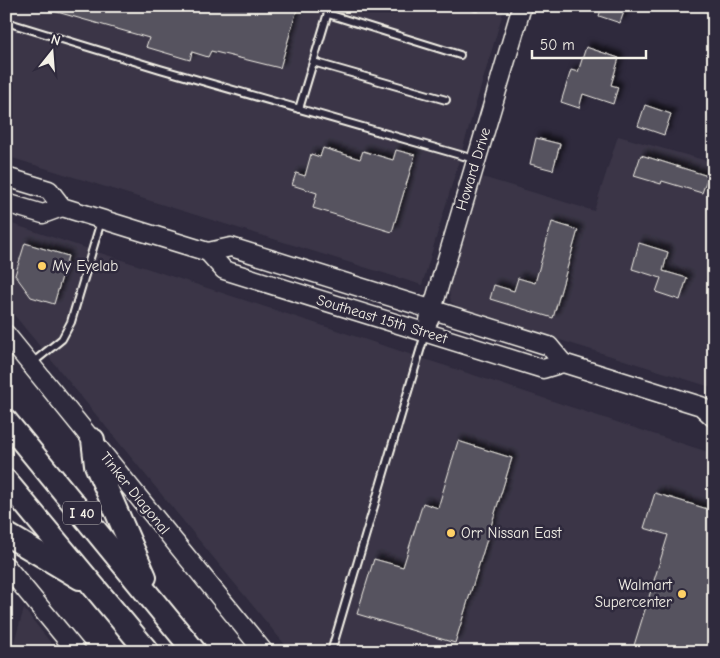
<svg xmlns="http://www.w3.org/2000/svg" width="720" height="658" font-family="'Comic Neue',sans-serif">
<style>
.built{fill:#3b3647}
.building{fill:#56525f;stroke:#f4f1e8;filter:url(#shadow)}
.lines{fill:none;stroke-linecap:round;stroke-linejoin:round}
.lane-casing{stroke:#f4f1e8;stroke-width:10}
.secondary-casing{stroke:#f4f1e8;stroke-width:21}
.highway-casing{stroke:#f4f1e8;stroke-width:26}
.lane{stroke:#2f2a3d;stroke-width:6}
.secondary{stroke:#2f2a3d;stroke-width:18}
.highway{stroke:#2f2a3d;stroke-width:22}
.poi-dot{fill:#ffd166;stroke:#2f2a3d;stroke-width:2}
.labels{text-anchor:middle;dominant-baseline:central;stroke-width:5;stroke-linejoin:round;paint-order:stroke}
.shield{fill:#2f2a3d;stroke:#b9b5b5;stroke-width:1}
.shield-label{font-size:14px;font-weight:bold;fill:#f4f1e8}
.street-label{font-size:15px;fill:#f4f1e8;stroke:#2f2a3d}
.poi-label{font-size:15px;fill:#f4f1e8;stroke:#2f2a3d;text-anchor:start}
</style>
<defs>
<filter id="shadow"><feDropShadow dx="4.5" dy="-4.5" stdDeviation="2.5" flood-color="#0009"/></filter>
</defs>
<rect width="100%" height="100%" fill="#2f2a3d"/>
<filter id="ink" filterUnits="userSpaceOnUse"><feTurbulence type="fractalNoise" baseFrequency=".02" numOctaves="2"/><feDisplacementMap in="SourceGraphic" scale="10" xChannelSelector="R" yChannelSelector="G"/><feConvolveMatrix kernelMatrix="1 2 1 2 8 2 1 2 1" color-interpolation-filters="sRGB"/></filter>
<g filter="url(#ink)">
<g class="built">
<path d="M6,6H494L504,9L422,285L6,156Z"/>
<path d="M618,136L711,162L714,156V388L463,310L451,302L449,292L452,276L482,177L594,211Z"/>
<path d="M9,223L714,454V652H291L6,305V226Z"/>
<path d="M24,609L58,652H11Z"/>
</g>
<g class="building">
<path d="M50,6H298L280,68L211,51L208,57L192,52L190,60L146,47L149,38L50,10Z"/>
<path d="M602,6H626L620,23L599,16Z"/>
<path d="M586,47L619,58L611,85L618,87L613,104L583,94L579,108L561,102L571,70L578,72Z"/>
<path d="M645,105L671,114L664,135L638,126Z"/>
<path d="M536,138L560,144L553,170L530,164Z"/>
<path d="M323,148L360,159L363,151L393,160L396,150L415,155L392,232L313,208L317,193L292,185L296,173L305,176L311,154L320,157Z"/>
<path d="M641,155L708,176L702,193L662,181L661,184L634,176Z"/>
<path d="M552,222L578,230L553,318L490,299L494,285L514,291L518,278L535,283Z"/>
<path d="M25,243L68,256L54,304L31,297L15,275Z"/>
<path d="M639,243L668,252L663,271L687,278L680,300L656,292L661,278L632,269Z"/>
<path d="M458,441L512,458L455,643L357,614L374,559L403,567L423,503L438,508Z"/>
<path d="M655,493L714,511V652H632L668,535L644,528Z"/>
</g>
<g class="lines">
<defs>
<g id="lane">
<path d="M474,6L476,7"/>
<path d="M328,14L460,55"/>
<path d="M6,22L160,69L474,159"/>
<path d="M313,62L446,100"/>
<path d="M299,109L330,6"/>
<path d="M31,364L62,339L71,322L101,221"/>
<path d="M331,652L425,334"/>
</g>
<g id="secondary">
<path d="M6,177L49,190L62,207L208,252L231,247L549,346L563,363"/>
<path d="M6,203L43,214L62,207"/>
<path d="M208,252L224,270L543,369L563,363L701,406L714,418"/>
<path d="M429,320L522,6"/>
<path d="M6,334L264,652"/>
<path d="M6,566L77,652"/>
</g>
<g id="highway">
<path d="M6,421L195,652"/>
<path d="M93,440L96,465L145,577"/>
<path d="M6,481L148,652"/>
<path d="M6,534L80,578"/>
</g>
</defs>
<use href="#lane" class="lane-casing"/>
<use href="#secondary" class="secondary-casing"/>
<use href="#highway" class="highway-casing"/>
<use href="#lane" class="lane"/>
<use href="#secondary" class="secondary"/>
<use href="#highway" class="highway"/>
</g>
</g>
<g class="poi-dot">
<circle cx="42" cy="266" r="5"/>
<circle cx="451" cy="533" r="5"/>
<circle cx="682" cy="594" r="5"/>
</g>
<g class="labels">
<rect class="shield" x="63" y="501.5" width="38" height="23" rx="4"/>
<g class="shield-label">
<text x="82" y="513">I 40</text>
</g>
<g class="street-label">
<text transform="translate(473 169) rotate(-73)">Howard Drive</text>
<text transform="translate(382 319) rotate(17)">Southeast 15th Street</text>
<text transform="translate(135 493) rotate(51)">Tinker Diagonal</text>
</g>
<g class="poi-label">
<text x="52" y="266">My Eyelab</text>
<text x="461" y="533">Orr Nissan East</text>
<text x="672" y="585" text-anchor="end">Walmart<tspan x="672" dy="17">Supercenter</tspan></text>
</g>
</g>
<rect width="720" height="658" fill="none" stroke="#2f2a3d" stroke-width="25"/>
<rect x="12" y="12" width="695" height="633" fill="none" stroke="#f4f1e8" stroke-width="2" filter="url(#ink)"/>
<g transform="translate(52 52) rotate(17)" stroke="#2f2a3d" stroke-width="4" paint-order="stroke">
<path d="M0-4L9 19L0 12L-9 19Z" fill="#f4f1e8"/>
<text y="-8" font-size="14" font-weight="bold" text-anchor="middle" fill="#f4f1e8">N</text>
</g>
<path d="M532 50v8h114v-8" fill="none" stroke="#f4f1e8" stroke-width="2.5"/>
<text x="540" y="50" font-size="15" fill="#f4f1e8" stroke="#2f2a3d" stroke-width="4" paint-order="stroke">50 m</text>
</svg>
